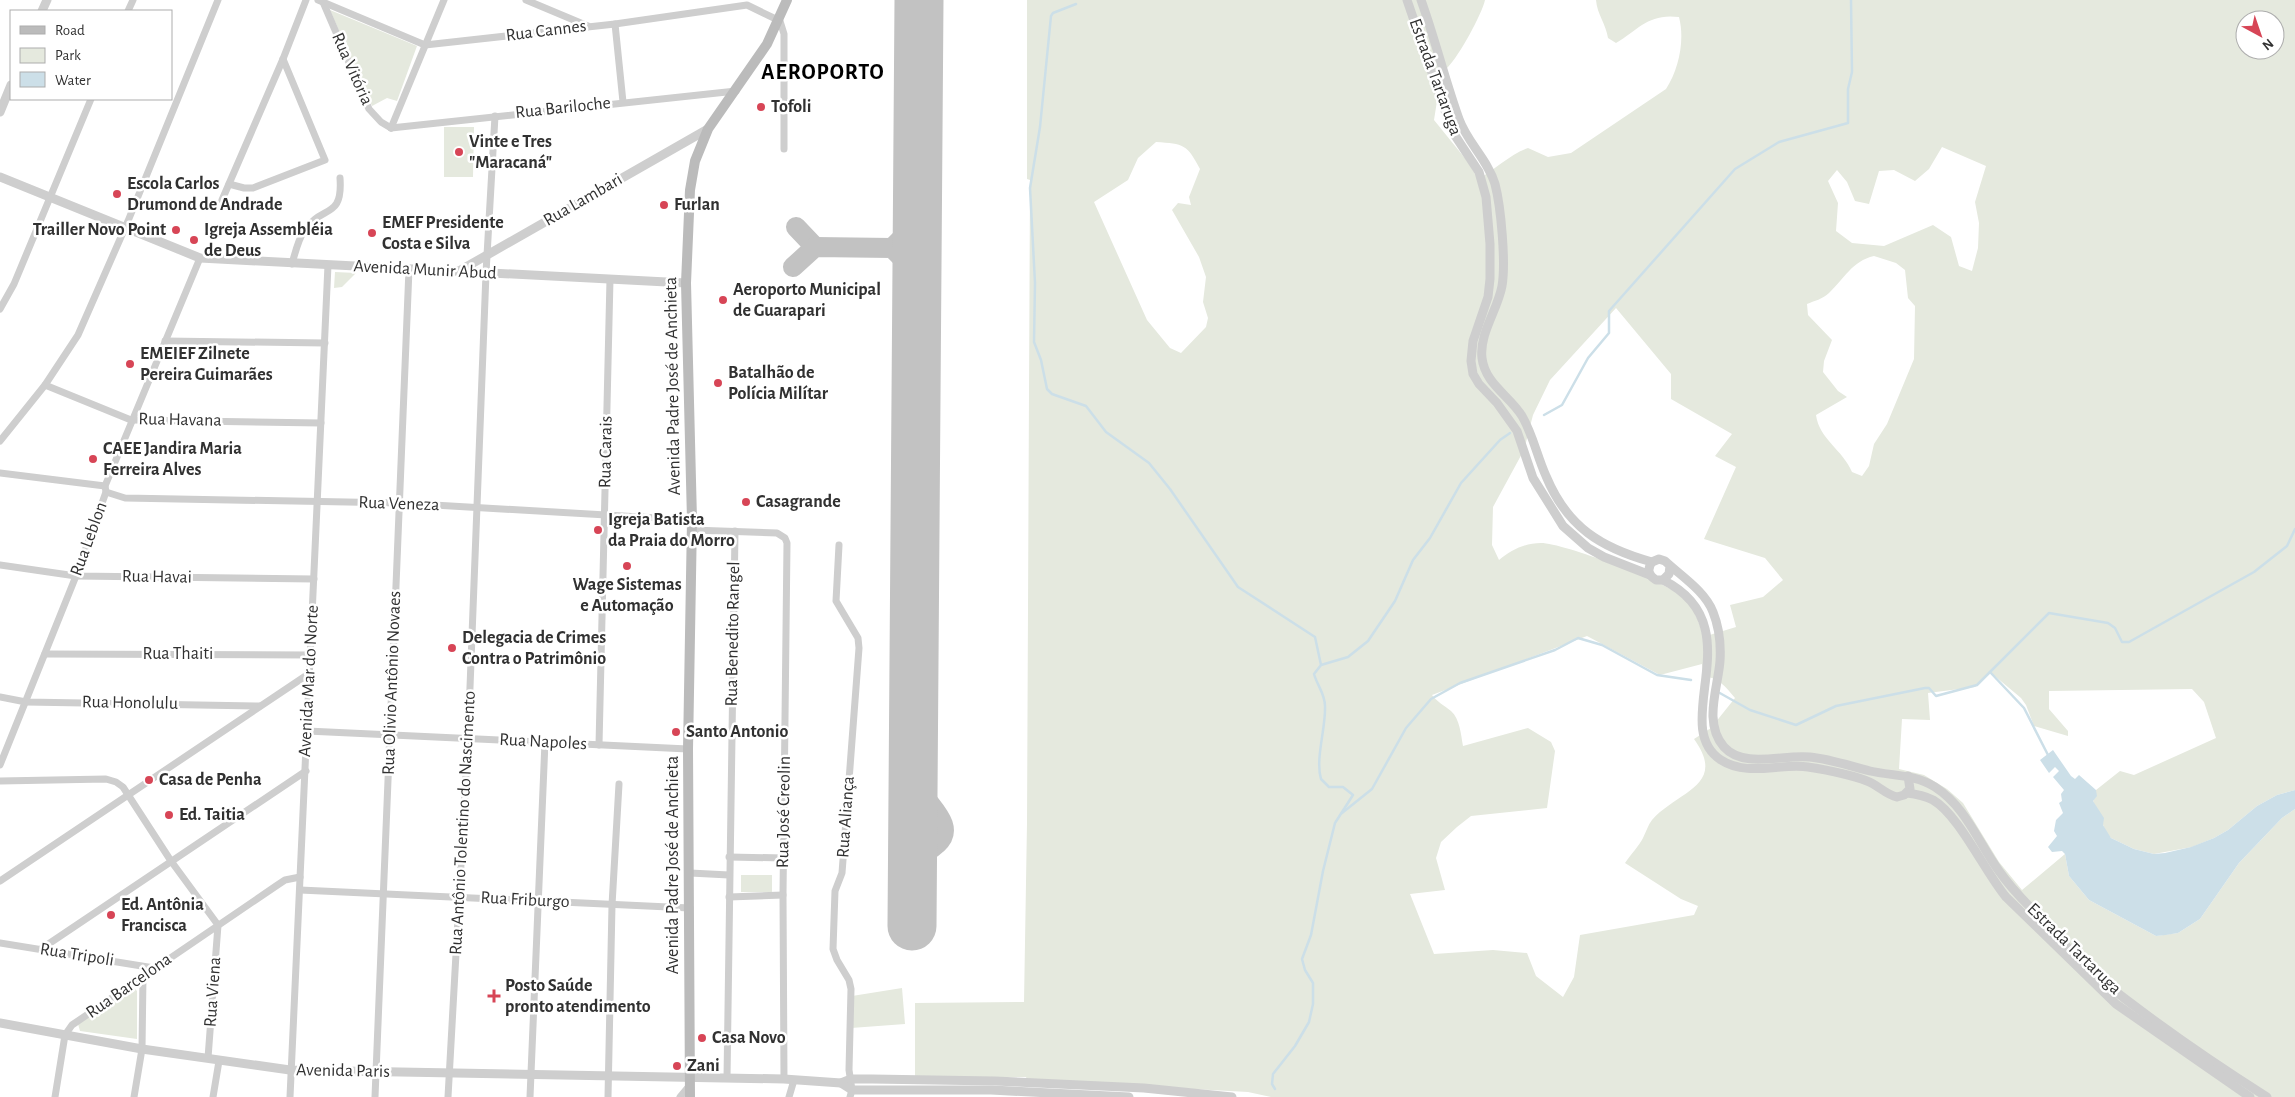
<svg xmlns="http://www.w3.org/2000/svg" width="2295" height="1097" font-family="'Alegreya Sans',sans-serif">
<style>
.green{fill:#e5e9de;fill-rule:evenodd}
.water{fill:#ccdfe8}
.lines{fill:none;stroke-linecap:round;stroke-linejoin:round}
.stream{stroke:#ccdfe8;stroke-width:2.5}
.taxiway{stroke:#c2c2c2;stroke-width:20}
.runway{stroke:#c2c2c2;stroke-width:49}
.minor{stroke:#cecece;stroke-width:7}
.tertiary{stroke:#cecece;stroke-width:9}
.secondary{stroke:#bbb;stroke-width:10}
.poi-dot{fill:#d74556;stroke:#fff;stroke-width:2}
.labels{text-anchor:middle;dominant-baseline:central;stroke-width:5;stroke-linejoin:round;paint-order:stroke}
.street-label{font-size:18px;fill:#313131;stroke:#fff}
.poi-label{font-size:18px;font-weight:bold;fill:#313131;stroke:#fff;text-anchor:start}
.district-label{font-size:22px;font-weight:bold;letter-spacing:1px;fill:#000;stroke:#fff}
</style>
<rect width="100%" height="100%" fill="#fff"/>
<g class="green">
<path d="M1027,0H1485C1482,14 1459,56 1448,67C1444,71 1436,74 1431,77L1437,101L1434,120L1468,162L1478,179C1495,170 1510,154 1528,148L1548,157L1571,153L1666,89C1679,69 1685,40 1679,17C1649,13 1639,29 1616,43L1608,38C1606,24 1597,14 1596,0H2295V790L2277,795L2257,806L2228,830L2214,838L2192,847L2154,854L2134,849L2111,838L2106,832L2093,801L2096,796V790L2120,771L2134,775L2216,738L2204,702L2192,689L2049,691V709L2068,731V736L2034,726L2026,705L2021,698L1990,672L1975,687L1928,693L1930,720L1902,719L1899,769L1924,775L1947,789L1963,803L1999,862L2022,890L2065,854L2069,876L2089,900L2156,936L2178,933L2200,919L2239,863L2282,818L2295,809V1097H1271L1248,1092L1027,1080L1026,1077L915,1078V1003L1024,1002L1027,823L1030,180L1027,179ZM2245,20H2275V50H2245ZM1156,142C1184,144 1187,144 1200,169L1189,197L1191,205L1178,203L1172,210L1199,257L1206,277L1203,302L1208,318L1206,327L1181,353L1170,348L1147,320L1094,202L1128,180L1138,158ZM1942,147L1986,166L1975,202L1979,223L1978,248L1972,271L1959,266L1951,237L1933,225L1884,246L1852,243L1836,231L1838,203L1828,181L1837,170L1847,182L1855,201L1869,204L1879,171L1894,170L1915,181L1929,169ZM1874,256L1896,263L1905,270L1908,298L1915,306L1914,359L1887,424L1874,444L1869,466L1862,476L1852,472C1843,450 1819,439 1816,415L1847,397L1838,391L1823,372L1824,361L1832,340L1808,315L1807,304C1814,301 1823,299 1829,293C1844,279 1852,261 1874,256ZM1616,308L1671,374V399L1732,434L1715,456L1736,467L1704,539L1765,558L1783,580L1763,597L1730,605L1736,627L1703,637C1700,623 1694,608 1683,597C1667,582 1563,543 1541,543C1525,543 1511,550 1499,560L1492,545L1493,507L1524,450L1533,415L1550,380ZM1587,636L1660,675L1702,664L1703,676C1719,678 1725,686 1735,698L1711,728L1694,739C1728,786 1677,791 1652,820C1648,825 1646,832 1643,838C1639,846 1631,854 1625,863L1681,899L1698,906L1694,915L1580,935L1574,977L1563,997L1536,976L1527,953L1493,950L1434,954L1410,894L1445,890L1436,858L1441,842L1457,827L1471,816L1547,808L1555,751L1551,742L1528,728L1463,746C1461,735 1460,719 1451,711C1444,705 1437,702 1432,695Z"/>
<path d="M330,10L417,46L397,101L387,98L372,106Z"/>
<path d="M444,127H474L473,177H444Z"/>
<path d="M335,272L356,273L342,287L334,288Z"/>
<rect x="741" y="875" width="31" height="17"/>
<path d="M134,988L137,991V1039L80,1031L78,1024Z"/>
<path d="M902,988L905,1024L851,1028L852,996Z"/>
</g>
<path class="water" d="M2053,750L2071,776L2075,779L2079,775L2096,790L2097,796L2093,801L2104,818L2103,825L2111,838L2134,849L2154,854L2165,853L2191,847L2214,838L2228,830L2257,806L2277,795L2295,790V809L2282,818L2239,863L2200,919L2178,933L2166,935L2156,936L2089,900L2069,876L2065,854L2062,851L2052,852L2048,847L2057,836L2054,831L2056,820L2063,813L2059,803L2062,801L2061,794L2064,790L2053,777L2059,771L2055,767L2049,773L2040,760Z"/>
<g class="lines">
<g class="stream">
<path d="M1076,4L1053,13L1051,16L1040,127L1030,188L1035,283L1034,342L1041,360L1047,389L1052,394L1086,406L1106,432L1149,463L1170,489L1238,587L1315,637L1321,665"/>
<path d="M1544,415L1562,405L1588,358L1609,333V311L1735,169L1779,142L1848,123V89L1852,72L1851,0"/>
<path d="M1990,672L2024,708L2048,755"/>
<path d="M1718,692L1750,710L1796,725L1836,706L1925,688H1929L1936,696L1977,685L2049,613L2108,623L2115,628L2122,642H2129L2254,572L2287,546L2295,529"/>
<path d="M1342,813L1372,789L1406,728L1431,699L1460,683L1555,650L1578,638L1602,645L1657,675L1691,680"/>
<path d="M1275,1089L1272,1084L1273,1074L1295,1046L1309,1022L1313,1004V983L1305,970L1302,959L1311,935L1323,871L1335,823L1353,795L1343,787H1329L1321,779C1315,759 1326,728 1325,706C1325,694 1317,685 1314,674L1321,665L1348,657L1368,641L1395,601L1413,560L1430,538L1461,483L1500,440L1510,433"/>
</g>
<g class="taxiway">
<path d="M796,227L815,247"/>
<path d="M892,248L909,231L917,206"/>
<path d="M793,267L815,247L892,248L909,265L917,290"/>
<path d="M913,855C923,854 930,851 937,844C958,825 925,804 919,787C916,777 915,766 914,756"/>
</g>
<path class="runway" d="M912,926L919,0"/>
<g class="minor">
<path d="M318,0L425,45L615,24L747,5L780,21L784,34V149"/>
<path d="M526,0L588,26"/>
<path d="M323,2L369,109L381,122L391,128"/>
<path d="M128,11L133,0"/>
<path d="M615,24L623,102"/>
<path d="M391,128L736,91"/>
<path d="M391,128L444,0"/>
<path d="M229,184L244,188H253L325,160L283,59"/>
<path d="M222,200L283,59L306,0"/>
<path d="M292,264C295,253 298,240 304,231C322,204 343,220 340,178"/>
<path d="M0,309L14,284L91,99"/>
<path d="M165,341L325,343"/>
<path d="M45,385L131,420L321,423"/>
<path d="M0,441L45,385L78,335L128,221L218,0"/>
<path d="M0,473L105,486"/>
<path d="M106,492L125,498L400,503L692,520"/>
<path d="M692,530L777,533L785,538L787,543L783,895L784,1079"/>
<path d="M839,545L836,601L858,638L859,648L842,873L835,891L833,949L837,960L849,980L851,989L849,1070L852,1090L850,1097"/>
<path d="M0,565L76,576L314,579"/>
<path d="M45,654L311,655"/>
<path d="M0,697L26,702L260,706"/>
<path d="M307,731L688,749"/>
<path d="M599,745L610,279"/>
<path d="M0,765L76,576L106,492L105,486L200,258"/>
<path d="M0,781L106,779L116,782L123,787L171,861L218,925L208,1058"/>
<path d="M729,857L784,858"/>
<path d="M690,873L729,875"/>
<path d="M0,881L310,673"/>
<path d="M300,890L690,908"/>
<path d="M729,897L783,895"/>
<path d="M0,943L154,968"/>
<path d="M41,949L306,771"/>
<path d="M727,1078L735,531"/>
<path d="M55,1097L65,1035L72,1025L276,886L285,880L300,877"/>
<path d="M134,1097L142,1049L143,976"/>
<path d="M213,1097L219,1061"/>
<path d="M290,1097L328,265"/>
<path d="M375,1097L409,269"/>
<path d="M448,1097L468,739L486,273L495,116"/>
<path d="M530,1097L545,742"/>
<path d="M608,1097L612,905L619,784"/>
<path d="M680,1097L690,1085"/>
<path d="M789,1097L794,1080"/>
</g>
<g class="tertiary">
<path d="M1407,0L1452,131L1479,172L1486,197L1490,244V279L1488,297L1473,341L1471,361L1473,374L1479,384L1497,403L1517,431L1533,478L1563,526L1588,548L1604,557L1650,575"/>
<path d="M1421,0C1435,39 1445,80 1459,119C1467,142 1488,160 1495,184C1501,207 1506,263 1502,286C1498,309 1479,334 1482,358C1485,384 1510,396 1522,416C1533,435 1537,456 1546,476C1567,527 1601,548 1652,562"/>
<path d="M42,11L47,0"/>
<path d="M0,112L11,85"/>
<path d="M0,177L200,258L686,283"/>
<path d="M459,271L708,129"/>
<path d="M1670,566L1669,574L1663,580H1656C1648,575 1647,569 1652,562L1659,559L1665,561C1681,576 1705,591 1713,612C1719,627 1721,645 1720,661C1718,688 1703,723 1724,747C1744,769 1783,754 1810,757C1830,759 1850,766 1870,771C1892,776 1915,774 1935,787C1966,807 1978,842 1999,871C2008,884 2020,897 2031,908C2059,939 2090,973 2124,998C2170,1033 2218,1066 2267,1097"/>
<path d="M1663,580C1755,626 1667,725 1721,760C1747,777 1780,763 1808,767C1827,770 1849,774 1867,781C1878,785 1886,795 1897,797L1904,795L1910,789L1908,776"/>
<path d="M1907,793C1916,794 1925,796 1933,800C1959,815 1985,872 2006,897L2116,1004L2250,1097"/>
<path d="M0,1023L142,1049L290,1070L784,1079L841,1083L851,1079H872L995,1081L1144,1088L1232,1097"/>
<path d="M841,1083L852,1090H991L1129,1097"/>
</g>
<path class="secondary" d="M690,1097L688,749L692,520L686,283L690,190L695,161L708,129L767,44L787,0"/>
</g>
<g class="poi-dot">
<circle cx="761" cy="107" r="5"/>
<circle cx="459" cy="152" r="5"/>
<circle cx="117" cy="194" r="5"/>
<circle cx="664" cy="205" r="5"/>
<circle cx="176" cy="230" r="5"/>
<circle cx="372" cy="233" r="5"/>
<circle cx="194" cy="240" r="5"/>
<circle cx="723" cy="300" r="5"/>
<circle cx="130" cy="364" r="5"/>
<circle cx="718" cy="383" r="5"/>
<circle cx="93" cy="459" r="5"/>
<circle cx="746" cy="502" r="5"/>
<circle cx="598" cy="530" r="5"/>
<circle cx="627" cy="566" r="5"/>
<circle cx="452" cy="648" r="5"/>
<circle cx="676" cy="732" r="5"/>
<circle cx="149" cy="780" r="5"/>
<circle cx="169" cy="815" r="5"/>
<circle cx="111" cy="915" r="5"/>
<path d="M491.5 988.5h5v5h5v5h-5v5h-5v-5h-5v-5h5z"/>
<circle cx="702" cy="1038" r="5"/>
<circle cx="677" cy="1066" r="5"/>
</g>
<g class="labels">
<g class="street-label">
<text transform="translate(546 31) rotate(-7)">Rua Cannes</text>
<text transform="translate(352 69) rotate(66)">Rua Vitória</text>
<text transform="translate(1435 77) rotate(70)">Estrada Tartaruga</text>
<text transform="translate(563 108) rotate(-6)">Rua Bariloche</text>
<text transform="translate(583 200) rotate(-30)">Rua Lambari</text>
<text transform="translate(425 270) rotate(3)">Avenida Munir Abud</text>
<text transform="translate(673 386) rotate(-91)">Avenida Padre José de Anchieta</text>
<text transform="translate(180 420) rotate(1)">Rua Havana</text>
<text transform="translate(606 452) rotate(-89)">Rua Carais</text>
<text transform="translate(399 504) rotate(2)">Rua Veneza</text>
<text transform="translate(89 539) rotate(-70)">Rua Leblon</text>
<text transform="translate(157 577) rotate(1)">Rua Havai</text>
<text transform="translate(733 634) rotate(-89)">Rua Benedito Rangel</text>
<text x="178" y="654">Rua Thaiti</text>
<text transform="translate(309 681) rotate(-87)">Avenida Mar do Norte</text>
<text transform="translate(392 683) rotate(-88)">Rua Olivio Antônio Novaes</text>
<text transform="translate(130 703) rotate(1)">Rua Honolulu</text>
<text transform="translate(543 742) rotate(3)">Rua Napoles</text>
<text transform="translate(784 812) rotate(-89)">Rua José Creolin</text>
<text transform="translate(846 817) rotate(-86)">Rua Aliança</text>
<text transform="translate(463 823) rotate(-87)">Rua Antônio Tolentino do Nascimento</text>
<text transform="translate(673 865) rotate(-90)">Avenida Padre José de Anchieta</text>
<text transform="translate(525 900) rotate(3)">Rua Friburgo</text>
<text transform="translate(2074 949) rotate(44)">Estrada Tartaruga</text>
<text transform="translate(77 955) rotate(9)">Rua Tripoli</text>
<text transform="translate(129 986) rotate(-35)">Rua Barcelona</text>
<text transform="translate(213 992) rotate(-86)">Rua Viena</text>
<text transform="translate(343 1071) rotate(1)">Avenida Paris</text>
</g>
<g class="poi-label">
<text x="771" y="107">Tofoli</text>
<text x="469" y="142">Vinte e Tres<tspan x="469" dy="21">"Maracaná"</tspan></text>
<text x="127" y="184">Escola Carlos<tspan x="127" dy="21">Drumond de Andrade</tspan></text>
<text x="674" y="205">Furlan</text>
<text x="382" y="223">EMEF Presidente<tspan x="382" dy="21">Costa e Silva</tspan></text>
<text x="166" y="230" text-anchor="end">Trailler Novo Point</text>
<text x="204" y="230">Igreja Assembléia<tspan x="204" dy="21">de Deus</tspan></text>
<text x="733" y="290">Aeroporto Municipal<tspan x="733" dy="21">de Guarapari</tspan></text>
<text x="140" y="354">EMEIEF Zilnete<tspan x="140" dy="21">Pereira Guimarães</tspan></text>
<text x="728" y="373">Batalhão de<tspan x="728" dy="21">Polícia Milítar</tspan></text>
<text x="103" y="449">CAEE Jandira Maria<tspan x="103" dy="21">Ferreira Alves</tspan></text>
<text x="756" y="502">Casagrande</text>
<text x="608" y="520">Igreja Batista<tspan x="608" dy="21">da Praia do Morro</tspan></text>
<text x="627" y="585" text-anchor="middle">Wage Sistemas<tspan x="627" dy="21">e Automação</tspan></text>
<text x="462" y="638">Delegacia de Crimes<tspan x="462" dy="21">Contra o Patrimônio</tspan></text>
<text x="686" y="732">Santo Antonio</text>
<text x="159" y="780">Casa de Penha</text>
<text x="179" y="815">Ed. Taitia</text>
<text x="121" y="905">Ed. Antônia<tspan x="121" dy="21">Francisca</tspan></text>
<text x="505" y="986">Posto Saúde<tspan x="505" dy="21">pronto atendimento</tspan></text>
<text x="712" y="1038">Casa Novo</text>
<text x="687" y="1066">Zani</text>
</g>
<g class="district-label">
<text x="823" y="72">AEROPORTO</text>
</g>
</g>
<rect x="10" y="10" width="162" height="90" fill="#ffffff" stroke="#adadad"/>
<rect x="20" y="26" width="25" height="8" fill="#bbbbbb" stroke="#adadad"/>
<text x="55" y="35" font-size="15" fill="#313131">Road</text>
<rect x="20" y="48" width="25" height="15" fill="#e5e9de" stroke="#adadad"/>
<text x="55" y="60" font-size="15" fill="#313131">Park</text>
<rect x="20" y="72" width="25" height="15" fill="#ccdfe8" stroke="#adadad"/>
<text x="55" y="85" font-size="15" fill="#313131">Water</text>
<g transform="translate(2260 35) rotate(140)"><circle r="24" fill="#ffffff" stroke="#adadad"/>
<path d="M0-4L9 19L0 12L-9 19Z" fill="#d74556"/>
<text y="-8" font-size="14" font-weight="bold" text-anchor="middle" fill="#313131">N</text>
</g>
</svg>
